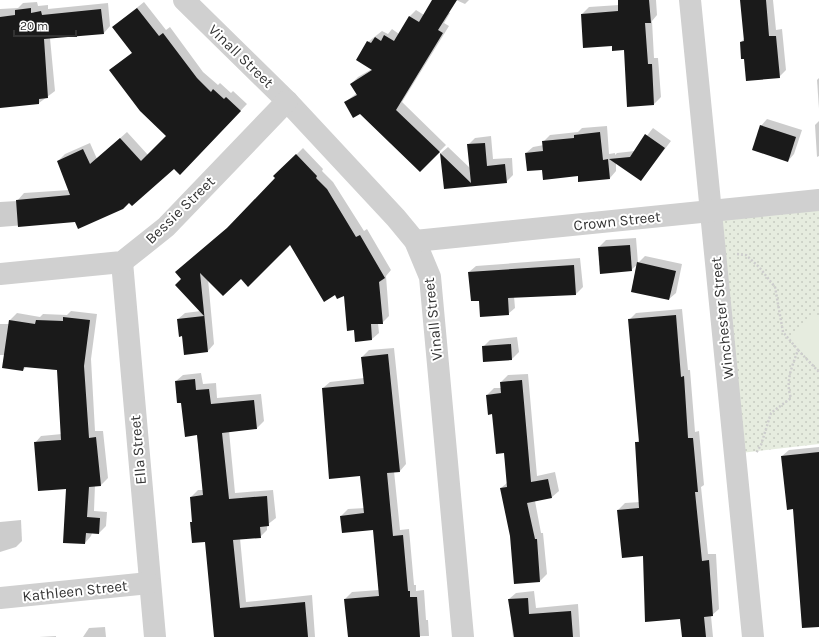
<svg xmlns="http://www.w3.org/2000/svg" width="819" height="637" font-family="Karla,sans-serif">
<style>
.green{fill:url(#green-dots)}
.pitch{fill:#e6ecdf}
.shadow{fill:#0003}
.building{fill:#1a1a1a}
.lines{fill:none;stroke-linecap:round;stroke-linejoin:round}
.path{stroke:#cdcdcd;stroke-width:2.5;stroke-dasharray:2 2;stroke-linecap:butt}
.minor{stroke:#d0d0d0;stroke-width:22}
.labels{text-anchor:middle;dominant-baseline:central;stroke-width:4;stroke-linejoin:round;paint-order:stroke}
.street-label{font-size:15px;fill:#333;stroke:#fff}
</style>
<defs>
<pattern id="green-dots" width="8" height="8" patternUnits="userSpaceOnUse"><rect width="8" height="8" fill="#e6ecdf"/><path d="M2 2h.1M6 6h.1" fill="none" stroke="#c6cbc0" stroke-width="1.8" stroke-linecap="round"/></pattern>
</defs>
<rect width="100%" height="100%" fill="#fff"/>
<path class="green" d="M819,200V444L741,453L716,210Z"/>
<path class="pitch" d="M814,312L819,317V365L790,336Z"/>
<g class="shadow">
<path d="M456,0H469L465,4Z"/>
<path d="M618,0H656L657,15L652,21L654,58H658L661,97L654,104L624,49L613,45L582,14L589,7L619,5Z"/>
<path d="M741,0H773L776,30L782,29L786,70L779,77L745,58L741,42L745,38Z"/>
<path d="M37,2L38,6L48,5V9L108,3L110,26L104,33L50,38L55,91L39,103L0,107V9L18,8L23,3Z"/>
<path d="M144,2L166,30L170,27L203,72L218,85L220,83L231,93L233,91L247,104L180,174L174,168L129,202L76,221L0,227V202L17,201L24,193L69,190L58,161L65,154L90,143L97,159L127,132L148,155L168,136L110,70L133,52L113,27Z"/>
<path d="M434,4L450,13L444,23L449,26L402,102L446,145L420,171L360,113L345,102L357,93L351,84L358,77L372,69L368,42L382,31L388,34L392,29L399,34L410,16L416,10L424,15Z"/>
<path d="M819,78V109L817,80Z"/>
<path d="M767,119L802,130L794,154L788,161L761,126Z"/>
<path d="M819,121V156L817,157L815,125Z"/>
<path d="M607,126L609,154L615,153V155L617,153L635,151L653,128L671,141L641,180L616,162V171L610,178L579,175L542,168L526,153L533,147L544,145L543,142L550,135L578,132L582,128Z"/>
<path d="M491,136L493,159L512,158L513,175L506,182L445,188L441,153L448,147L471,169L468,145L475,138Z"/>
<path d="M303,148L323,169L322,171L333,182L364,231L367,229L391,270L386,276L389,316L382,323H378L379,333L372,339L356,341L355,329L345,295L290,244L241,278L208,279L214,344L208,351L183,335L178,319L185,313L201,311L182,279L183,266L234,222L277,178L275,176Z"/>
<path d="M636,238L638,263L645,256L682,264L676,293L669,299L638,264L631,270L599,247L606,240Z"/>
<path d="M580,258L583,287L576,294L514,296L515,308L508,314L480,300L469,272L476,266Z"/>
<path d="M682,309L688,370H690L695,432L699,431L704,485L701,487L708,554H716L719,609L711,616L713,637H683L681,618L618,510L625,503L640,502L636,443L640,439L629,320L636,313Z"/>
<path d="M71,311L97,314L91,359L95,431H103L108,478L101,485H95L94,511L107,512L106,526L99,533H92L91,536L85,543L67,488L35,443L41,436L62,434L58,370L27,366L23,370L5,355H0V324H9L10,320L17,313L40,317L43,314L67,315Z"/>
<path d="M517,337L519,352L512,359L483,347L490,340Z"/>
<path d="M394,348L406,464L400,471H394L400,530L409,529L414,585H416V591L424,590L426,620H428L429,636L349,637L345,599L352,592L379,590L374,529L341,516L348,509L365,508L361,474L323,388L330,382L364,378L362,357L369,350Z"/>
<path d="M201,373L203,384L216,383L217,398L261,394L264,421L257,428L229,431L235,493L273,490L276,518L267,525V530L260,537L240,538L246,602L312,595L315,637H215L206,541L191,523L193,521L191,497L198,490H203L197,434L182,402L176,381L183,375Z"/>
<path d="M528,374L537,476L555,472L559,491L552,497L535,501L541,533H543L547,574L540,581L511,536L501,488L508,482L504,452L487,395L494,388H501V382L508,375Z"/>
<path d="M819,447V626L782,456L789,450Z"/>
<path d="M21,520L22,541L16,547L0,552V522Z"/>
<path d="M534,591L536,608L578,604L580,637H513L509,599L516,593Z"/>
<path d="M105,627L106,637H83L89,628Z"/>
<path d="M56,636V637H39Z"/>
</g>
<g class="building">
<path d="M432,0H457L438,30L443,33L396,110L440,152L420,172L360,114L353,118L344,102L357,95L350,84L372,70L356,60L367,41L371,43L375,37L381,41L384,35L394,41L409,16L419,22Z"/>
<path d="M618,0H649L651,23H645L648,64H652L654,105L627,107L624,50L612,51V46L583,48L581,14L618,11Z"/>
<path d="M740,0H766L769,36H776L780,78L746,81L744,59H741L740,42L744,41Z"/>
<path d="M31,8V13L41,11L42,15L101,9L104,34L44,39L48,98L39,99V104L0,108V17L15,15V10Z"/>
<path d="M137,8L159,36L163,33L197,78L211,92L213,89L224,99L226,97L241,111L180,175L174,169L132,206L129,203L123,209L78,229L75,222L18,227L16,200L70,195L57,161L83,149L90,164L120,138L141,161L166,136L140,111L109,70L132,53L112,27Z"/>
<path d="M760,125L796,137L788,162L752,150Z"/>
<path d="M600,132L603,160L608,159L610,179L578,182V176L543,180L542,170L527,171L525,153L543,151L542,141L574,138V135Z"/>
<path d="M645,134L665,148L641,181L609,159L630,157Z"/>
<path d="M485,143L487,166L505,164L507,183L444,189L440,153L471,183L467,144Z"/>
<path d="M296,154L317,176L316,178L327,189L356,237L360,235L385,278L379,282L383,324H371L372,340L355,342L354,330L347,331L344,296L337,299L335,295L324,302L290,245L248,287L241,279L223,296L200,273L208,352L184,355L182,336L179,337L177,319L204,316L175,285L181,279L175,272L227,228L275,178L273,176Z"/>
<path d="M630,245L632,271L600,274L598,247Z"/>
<path d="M637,262L676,271L669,300L631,292Z"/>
<path d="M574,265L576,295L508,298L509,315L480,317L479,301H471L468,272Z"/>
<path d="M676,315L681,377L684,376L688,438H693L698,492H695L702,561L709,560L713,616L704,617L706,637H682L680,619L645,622L643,556L622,558L617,510L639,508L635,442H639L628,319Z"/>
<path d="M63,317L90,320L84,366L89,438L96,437L101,486L89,487L87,517L100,518L99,534L86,533L85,544L63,543L66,489L38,491L34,442L61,440L57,370L24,367L23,371L2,368L9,320L35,324L36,320L63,321Z"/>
<path d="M511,344L512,360L483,362L482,346Z"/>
<path d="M388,354L400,472L387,473L393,536L403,535L408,591H410V597H417L420,637H348L344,599L379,596L373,530L342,533L340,516L364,513L360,476L329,479L322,388L364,384L361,357Z"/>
<path d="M195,379L196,390L209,389L211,404L254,400L257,429L222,433L229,499L267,496L269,526L260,527L261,538L233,540L240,608L305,602L308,637H214L205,542L192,543L190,522H192L190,497L203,495L197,435L185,437L181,403H177L175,381Z"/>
<path d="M522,380L531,482L548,479L552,498L527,503L535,539H537L540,582L514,584L510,536L500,488L507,487L504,453L496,454L492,414L488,415L486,395L501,393L500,382Z"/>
<path d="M819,452V627L802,628L793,509L787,510L781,456Z"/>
<path d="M528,598L529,614L571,611L573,637H514L508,599Z"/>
</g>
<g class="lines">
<g class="path">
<path d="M737,254L746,255L759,267L775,287L783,332L798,350C792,367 785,381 791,398L771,413L761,445L756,453"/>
<path d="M798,350L819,372"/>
</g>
<g class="minor">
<path d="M184,0L287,101L396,218L415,241L430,277L463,637"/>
<path d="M690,0L753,637"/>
<path d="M415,241L819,200"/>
<path d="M122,262L155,637"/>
<path d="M0,274L122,262L166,227L287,101"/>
<path d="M0,598L149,583"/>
</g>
</g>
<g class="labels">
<g class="street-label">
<text transform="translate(241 56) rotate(44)">Vinall Street</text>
<text transform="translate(180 210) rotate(-44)">Bessie Street</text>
<text transform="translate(617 221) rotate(-6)">Crown Street</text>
<text transform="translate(722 318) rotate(-96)">Winchester Street</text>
<text transform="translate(433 319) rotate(-96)">Vinall Street</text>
<text transform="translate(138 450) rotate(-95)">Ella Street</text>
<text transform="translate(75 591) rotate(-6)">Kathleen Street</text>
</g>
</g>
<path d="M14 30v6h62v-6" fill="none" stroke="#333333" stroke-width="2"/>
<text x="20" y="30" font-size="12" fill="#333333" stroke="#ffffff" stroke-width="3" paint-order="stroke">20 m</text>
</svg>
